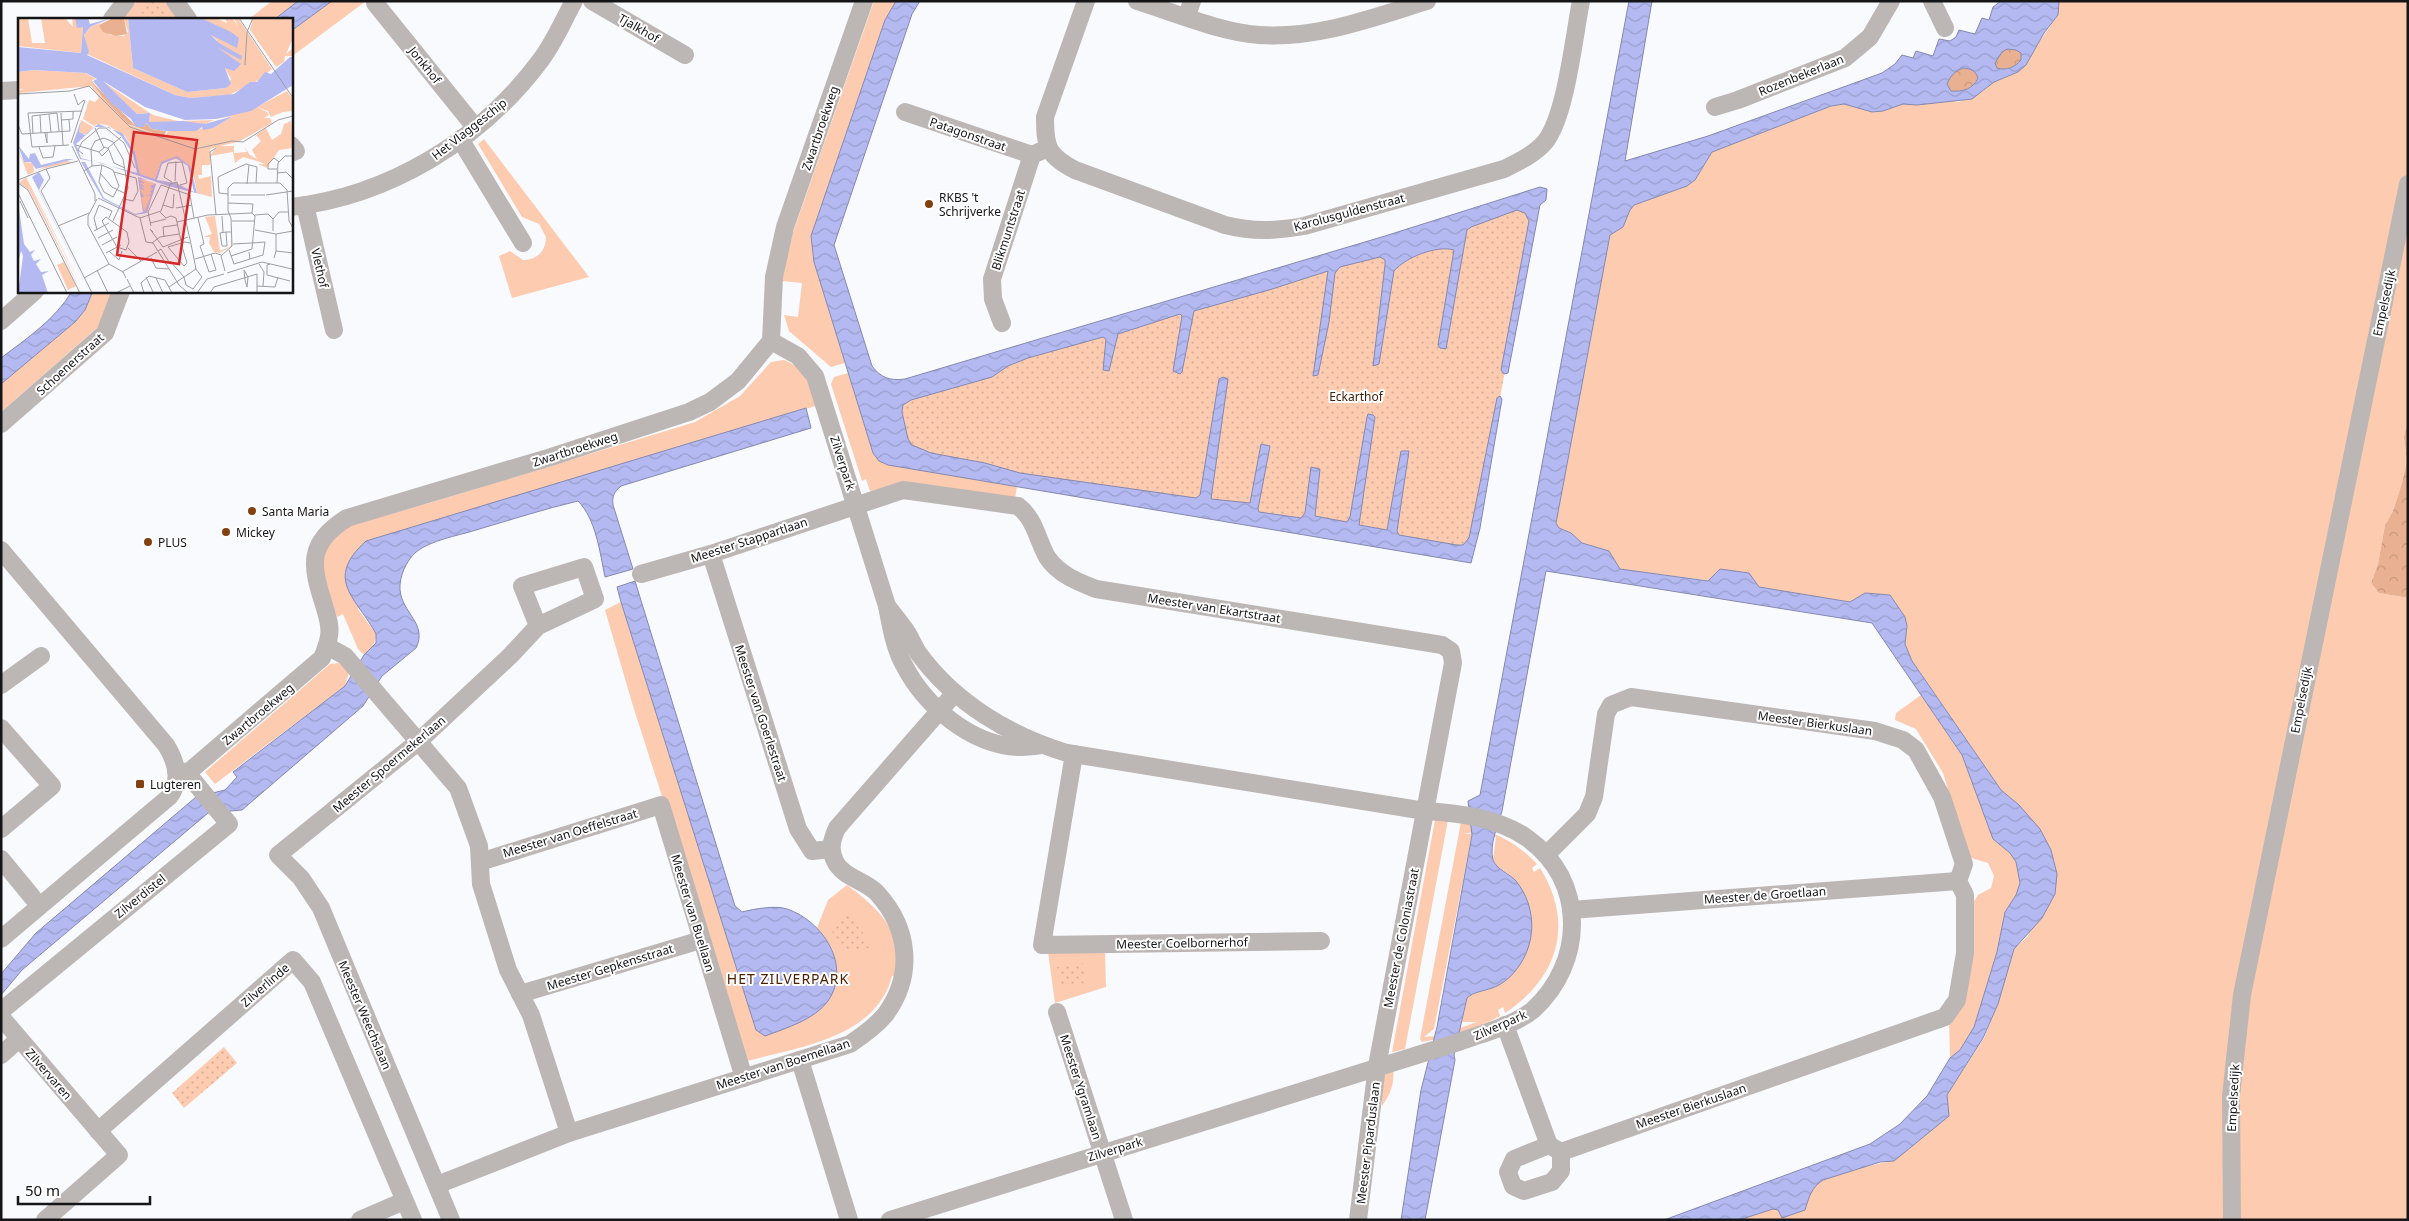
<svg xmlns="http://www.w3.org/2000/svg" width="2409" height="1221" font-family="'Noto Sans',sans-serif">
<style>
.grass{fill:#fdcbb0;fill-rule:evenodd}
.forest{fill:url(#forest-crowns)}
.park{fill:url(#park-dots)}
.water{fill:url(#water-waves);stroke:#8488b0;fill-rule:evenodd}
.lines{fill:none;stroke-linecap:round;stroke-linejoin:round}
.minor{stroke:#bcb7b5;stroke-width:18}
.poi-dot{fill:#834011;stroke:#fff;stroke-width:2}
.labels{text-anchor:middle;dominant-baseline:central;stroke-width:4;stroke-linejoin:round;paint-order:stroke}
.street-label{font-size:12px;fill:#151518;stroke:#fff}
.poi-label{font-size:12px;fill:#151518;stroke:#fff;text-anchor:start}
.park-label{font-size:12px;fill:#442008;stroke:#fff}
.neighbourhood-label{font-size:14px;letter-spacing:1px;fill:#4d2000;stroke:#fff}
.inset-road{fill:none;stroke:#9e9ea2;stroke-width:1}
.view{fill:#d62828;fill-opacity:0.15;stroke:#d62828;stroke-width:2.5}
.inset-edge{fill:none;stroke:#151518;stroke-width:2.5}
</style>
<defs>
<pattern id="forest-crowns" width="20" height="18" patternUnits="userSpaceOnUse" patternTransform="scale(1.25)"><rect width="20" height="18" fill="#e9b191"/><path d="M2 6a3 3 0 1 1 6 0M12 15a3 3 0 1 1 6 0" fill="none" stroke="#c7977c"/></pattern>
<pattern id="park-dots" width="8" height="8" patternUnits="userSpaceOnUse" patternTransform="scale(1.25)"><rect width="8" height="8" fill="#fdcbb0"/><path d="M2 2h.1M6 6h.1" fill="none" stroke="#d8ad97" stroke-width="1.8" stroke-linecap="round"/></pattern>
<pattern id="water-waves" width="16" height="10" patternUnits="userSpaceOnUse" patternTransform="scale(1.25)"><rect width="16" height="10" fill="#b4baf1"/><path d="M0 5q4-4 8 0t8 0" fill="none" stroke="#9a9fce"/></pattern>
</defs>
<rect width="100%" height="100%" fill="#f9fafe"/>
<g class="grass">
<path d="M137,1H173L187,19H123Z"/>
<path d="M272,1H298L275,19H249Z"/>
<path d="M332,1H366L291,57V31Z"/>
<path d="M874,1H896L885,20L811,236L814,262L845,363L831,367L789,331L784,315L798,317L802,283L782,281L791,238Z"/>
<path d="M2059,1H2408V169L2258,886L2225,1220H1739L1773,1209L1805,1210C1807,1202 1809,1191 1815,1185C1824,1176 1881,1162 1894,1161L1947,1095L1984,1038L1998,1004L2014,949L2028,936L2051,850C2038,826 2023,808 2001,790L1912,661L1905,644L1907,626L1905,617L1890,595L1865,593L1850,602L1759,587L1620,569L1609,551L1582,543L1571,533L1559,528L1556,523L1610,235L1623,227L1629,210L1634,205L1687,186L1695,180L1712,152L1831,106L1844,104L1872,112L1883,111L1903,104L1917,105L1948,100L1959,102L1983,91L1994,82L2018,72L2058,15Z"/>
<path d="M484,139L589,277L512,298L499,256L510,251L523,260C537,260 546,251 546,237L539,224L522,217L478,144Z"/>
<path d="M2408,211V421L2404,437L2407,461L2402,483L2393,511L2385,525L2378,564L2371,583L2379,593L2408,598V1220H2236L2239,1089L2248,1006Z"/>
<path d="M93,291H114L99,326L1,412V384L75,322L85,310Z"/>
<path d="M784,360C804,367 812,387 819,405L366,541L358,609L376,634C375,645 372,648 364,655L358,649L343,614L337,617L323,575V562L326,550L334,537L351,525L429,503L695,422L740,396L771,362Z"/>
<path d="M848,373L873,453L879,461L1017,486L1015,499L871,494L866,479L862,481L831,384L834,377Z"/>
<path d="M621,602L756,1030L828,1001C839,977 836,948 817,928L828,900L847,885C866,899 888,917 895,940C899,951 897,965 897,976H892C876,1038 799,1047 747,1061L633,706L605,610Z"/>
<path d="M339,663L349,672L345,686L215,784L205,772L330,664Z"/>
<path d="M1921,695L1962,755L1993,839L2010,853L2016,862L2020,883L2016,895L2005,912L1997,952L1974,1027L1960,1050L1950,1058L1949,1019L1973,903L1978,895L1991,888L1994,876L1988,863L1974,859L1968,855L1943,773L1916,729L1895,720L1896,713Z"/>
<path d="M1435,820H1448L1405,1049L1392,1052Z"/>
<path d="M1461,822C1493,832 1513,839 1537,864L1532,868L1534,872L1540,868C1575,924 1558,978 1505,1013L1503,1007L1498,1010L1500,1016C1476,1029 1449,1037 1422,1042L1420,1039ZM1475,832L1496,837L1493,860L1496,865L1511,876L1526,897L1530,913L1531,938L1501,983L1489,989L1470,995L1467,998L1462,1022H1477L1437,1036L1424,1037L1434,1029L1472,834H1463Z"/>
<path d="M1105,951L1106,987L1055,1003L1048,952Z"/>
<path d="M1393,1069C1395,1083 1390,1095 1382,1106V1095L1376,1074Z"/>
</g>
<g class="forest">
<path d="M2007,49L2016,50L2021,53V60C2015,67 2007,71 1997,68L1995,63L2002,52Z"/>
<path d="M1963,68C1971,69 1975,70 1978,77C1973,89 1963,92 1951,91L1947,84C1951,75 1954,72 1963,68Z"/>
<path d="M2408,421V598L2379,593L2371,583L2378,564L2385,525L2393,511L2402,483L2407,461L2404,437Z"/>
</g>
<g class="park">
<path d="M151,1H157L169,19H137Z"/>
<path d="M1539,192L1469,561L884,453L868,395Z"/>
<path d="M849,914L866,937L869,948L845,950L831,930Z"/>
<path d="M1083,963L1086,983L1060,986L1057,967Z"/>
<path d="M224,1047L237,1063L184,1108L172,1093Z"/>
</g>
<g class="water">
<path d="M298,1H332L291,31V19H275Z"/>
<path d="M896,1H920L912,14L834,245L872,366C881,378 890,381 905,379L1385,236L1540,187L1547,189L1546,200L1540,205L1508,373L1504,374L1501,370L1529,221L1525,213L1517,210L1471,227L1467,230L1446,349L1440,348L1438,345L1454,250C1437,245 1406,257 1394,271L1379,364L1373,366L1385,265V260L1380,257L1340,267L1335,273L1329,322L1318,375L1313,376L1328,271L1269,290L1194,311L1182,372L1180,374L1173,371L1182,316L1180,314L1118,334L1109,371L1103,370L1106,339L1103,337L1028,358L1008,366L992,377L911,400L903,405L902,412L908,439L912,445L931,453L985,463L1020,473L1196,498L1200,495L1219,379L1223,377L1228,379L1211,499L1250,503L1261,444L1270,446L1258,509L1259,512L1301,518L1305,513L1311,467L1320,469L1315,516L1347,522L1350,517L1367,417L1368,414L1373,415L1375,417L1359,525L1387,530L1401,451H1409L1397,531L1399,535L1457,545H1463L1469,538L1497,398L1500,396L1502,399L1480,528L1471,563L888,465L879,461L873,453L814,262L811,236L885,20Z"/>
<path d="M1629,1H1652L1625,161L1708,136L1882,73L1895,64L1902,55L1913,58L1916,51L1933,56L1939,39L1950,41L1956,37L1959,30L1975,34L1982,18L1989,20L1993,7L2001,1H2059L2058,15L2044,33L2026,65L2018,72L1994,82L1972,99L1917,105L1903,104L1883,111L1872,112L1844,104L1831,106L1712,152L1695,180L1687,186L1634,205L1630,210L1623,227L1610,235L1556,523L1559,528L1571,533L1582,543L1609,551L1620,569L1708,581L1720,569L1749,573L1759,587L1850,602L1865,593L1890,595L1905,617L1907,626L1905,644L1912,661L2001,790L2019,805L2040,829L2051,850L2057,874L2055,894L2042,918L2014,949L1998,1004L1983,1038L1947,1095L1949,1116L1894,1161L1880,1162L1823,1180C1811,1188 1809,1197 1805,1210L1782,1218L1778,1210L1773,1209L1739,1220H1664L1870,1144L1900,1124L1927,1096L1950,1058L1960,1050L1974,1027L1997,952L2005,912L2016,895L2020,883L2016,862L2010,853L1993,839L1962,755L1872,623L1546,571L1502,811C1498,825 1489,845 1493,860C1496,869 1510,874 1516,881C1537,907 1537,944 1516,970C1510,978 1501,985 1492,988C1484,991 1473,992 1467,998L1454,1055L1455,1060L1425,1220H1401L1421,1090L1437,1027L1472,835L1468,801L1480,795ZM2007,49L2016,50L2021,53V60C2015,67 2007,71 1997,68L1995,63L2002,52ZM1963,68C1971,69 1975,70 1978,78C1973,89 1963,92 1951,91L1947,84C1951,75 1954,72 1963,68Z"/>
<path d="M72,291H93L85,310L75,322L1,384V358C26,339 56,319 72,291Z"/>
<path d="M806,408L811,428L621,486C614,492 612,496 613,505L633,569L605,577C600,553 596,519 578,501C544,509 510,520 476,530C457,536 431,540 416,552C406,561 399,577 400,590C402,613 428,624 416,648L382,676L363,706L242,810L208,813L22,970L1,995V974L36,933L196,797L225,790L237,777L233,772L345,686L364,655L376,643V634C357,598 323,580 366,541Z"/>
<path d="M635,581L735,906L742,912C753,909 777,905 787,909C823,921 852,966 828,1001C814,1020 786,1028 765,1036L756,1030L621,602L617,587Z"/>
</g>
<g class="lines">
<g class="minor">
<path d="M175,1L188,19"/>
<path d="M592,1L685,55"/>
<path d="M1086,1L1045,117C1045,148 1048,156 1075,170L1225,225C1253,232 1276,231 1304,226L1504,169C1518,162 1535,154 1545,142C1566,116 1574,36 1581,1"/>
<path d="M1137,1C1175,13 1220,32 1259,35C1317,39 1372,18 1427,1"/>
<path d="M1932,1L1945,28"/>
<path d="M375,3L475,127"/>
<path d="M1187,16L1192,1"/>
<path d="M112,19L126,1"/>
<path d="M1,91L19,90"/>
<path d="M1715,107L1738,100L1845,58L1870,37L1891,1"/>
<path d="M905,112L1032,155"/>
<path d="M460,139L523,243"/>
<path d="M291,145L296,151L291,153"/>
<path d="M305,205L334,330"/>
<path d="M291,207C389,196 481,140 540,61C554,43 563,21 574,1"/>
<path d="M1,321L35,291"/>
<path d="M1002,323L993,299L992,279L1032,155L1048,148"/>
<path d="M771,341L798,356L815,376L887,606C891,626 894,647 904,665C925,706 971,745 1018,747C1026,747 1034,746 1041,745"/>
<path d="M1,424L105,333L121,291"/>
<path d="M1,550L166,745C176,761 182,781 169,797L1,939"/>
<path d="M711,554L798,829L812,851L831,849"/>
<path d="M641,574L711,554L903,490L1018,506C1035,519 1037,539 1047,557C1058,574 1078,582 1096,589L1442,645L1451,651L1453,663L1377,1066L1358,1220"/>
<path d="M887,606C893,614 900,622 906,631C911,638 914,647 919,654C955,703 1010,736 1067,753L1425,811C1459,813 1499,818 1527,838C1587,880 1585,963 1533,1010C1513,1026 1483,1033 1459,1042L890,1220"/>
<path d="M327,646L345,656L458,788L479,846L481,884L508,970L531,1015L569,1133"/>
<path d="M1,685L41,656"/>
<path d="M1,728L52,786L1,829"/>
<path d="M1074,754L1042,945L1321,941"/>
<path d="M176,770L187,773L191,770L322,658C325,651 328,644 329,636C331,626 327,615 324,605C311,565 307,543 347,518L551,457L689,412L710,402L738,381L771,341L774,277L785,227L864,1"/>
<path d="M1,859L33,898"/>
<path d="M480,862L661,805L744,1078"/>
<path d="M1571,910L1958,881"/>
<path d="M520,994L701,940"/>
<path d="M1,1011L229,824L187,773"/>
<path d="M1057,1012L1124,1220"/>
<path d="M1,1017L119,1155L45,1220"/>
<path d="M1505,1025L1549,1145L1561,1152L1945,1017L1957,1000L1965,953V895L1958,881L1964,864L1942,797L1916,750L1903,740L1875,731L1631,697L1611,705L1606,714L1594,797L1587,814L1546,855"/>
<path d="M1,1055L19,1039"/>
<path d="M800,1060L849,1220"/>
<path d="M98,1131L293,960L312,982L413,1220"/>
<path d="M1549,1145L1514,1159L1508,1172L1513,1186L1524,1191L1552,1182L1561,1171V1152"/>
<path d="M437,1185L569,1133L850,1044C862,1036 875,1027 885,1015C914,976 910,929 877,893C866,881 842,877 835,861C829,849 832,839 837,828L955,693"/>
<path d="M360,1220L404,1201"/>
<path d="M451,1220L321,908L301,878L278,855L419,741L510,656L538,626L522,586L584,567L595,599L538,626"/>
<path d="M2232,1220L2231,1096L2242,995L2408,184"/>
</g>
</g>
<g class="poi-dot">
<circle cx="929" cy="204" r="5"/>
<circle cx="252" cy="511" r="5"/>
<circle cx="226" cy="532" r="5"/>
<circle cx="148" cy="542" r="5"/>
<rect x="135" y="779" width="10" height="10" rx="2.5"/>
</g>
<g class="labels">
<g class="street-label">
<text transform="translate(639 28) rotate(30)">Tjalkhof</text>
<text transform="translate(425 65) rotate(51)">Jonkhof</text>
<text transform="translate(1801 75) rotate(-22)">Rozenbekerlaan</text>
<text transform="translate(820 128) rotate(-71)">Zwartbroekweg</text>
<text transform="translate(469 129) rotate(-38)">Het Vlaggeschip</text>
<text transform="translate(968 134) rotate(19)">Patagonstraat</text>
<text transform="translate(1349 212) rotate(-15)">Karolusguldenstraat</text>
<text transform="translate(1008 230) rotate(-72)">Blikmuntstraat</text>
<text transform="translate(320 268) rotate(77)">Vlethof</text>
<text transform="translate(2384 303) rotate(-78)">Empelsedijk</text>
<text transform="translate(70 364) rotate(-42)">Schoenerstraat</text>
<text transform="translate(575 449) rotate(-18)">Zwartbroekweg</text>
<text transform="translate(843 463) rotate(72)">Zilverpark</text>
<text transform="translate(749 540) rotate(-18)">Meester Stappartlaan</text>
<text transform="translate(1214 608) rotate(9)">Meester van Ekartstraat</text>
<text transform="translate(2301 700) rotate(-79)">Empelsedijk</text>
<text transform="translate(761 713) rotate(72)">Meester van Goerlestraat</text>
<text transform="translate(258 714) rotate(-40)">Zwartbroekweg</text>
<text transform="translate(1815 723) rotate(8)">Meester Bierkuslaan</text>
<text transform="translate(389 764) rotate(-40)">Meester Spoermekerlaan</text>
<text transform="translate(570 833) rotate(-17)">Meester van Oeffelstraat</text>
<text transform="translate(1765 895) rotate(-4)">Meester de Groetlaan</text>
<text transform="translate(140 896) rotate(-39)">Zilverdistel</text>
<text transform="translate(693 913) rotate(73)">Meester van Buellaan</text>
<text transform="translate(1401 938) rotate(-79)">Meester de Coloniastraat</text>
<text transform="translate(1182 943) rotate(-1)">Meester Coelbornerhof</text>
<text transform="translate(610 967) rotate(-17)">Meester Gepkensstraat</text>
<text transform="translate(265 985) rotate(-41)">Zilverlinde</text>
<text transform="translate(365 1015) rotate(67)">Meester Weechslaan</text>
<text transform="translate(1500 1025) rotate(-24)">Zilverpark</text>
<text transform="translate(783 1064) rotate(-18)">Meester van Boemellaan</text>
<text transform="translate(49 1074) rotate(49)">Zilvervaren</text>
<text transform="translate(1081 1087) rotate(72)">Meester Ygramlaan</text>
<text transform="translate(2233 1098) rotate(-87)">Empelsedijk</text>
<text transform="translate(1691 1106) rotate(-19)">Meester Bierkuslaan</text>
<text transform="translate(1368 1143) rotate(-83)">Meester Piparduslaan</text>
<text transform="translate(1115 1149) rotate(-17)">Zilverpark</text>
</g>
<g class="poi-label">
<text x="939" y="197">RKBS 't<tspan x="939" dy="14">Schrijverke</tspan></text>
<text x="262" y="511">Santa Maria</text>
<text x="236" y="532">Mickey</text>
<text x="158" y="542">PLUS</text>
<text x="150" y="784">Lugteren</text>
</g>
<g class="park-label">
<text x="1356" y="396">Eckarthof</text>
</g>
<g class="neighbourhood-label">
<text x="788" y="978">HET ZILVERPARK</text>
</g>
</g>
<g transform="translate(18 18)">
<rect width="275" height="275" fill="#f9fafe"/>
<path d="M0,0H10L14,25H27L23,0H47L55,9L54,0H57L65,9L63,35L0,28ZM95,0L81,6L92,17L106,18L110,14L106,0H110L115,50L169,74L208,70L213,61L207,50L220,45L203,35L199,30V22L193,17L217,18L183,0H198L209,5L207,0H214L220,8L216,0H220L254,51L239,63L211,77L173,80L157,77L69,36L66,17L72,9ZM235,0H275V20L268,36L275,30V38H267L266,44L258,49L232,12ZM15,52L67,55L78,61L74,62L81,76L112,107L146,119L151,112L195,110L215,98L198,101L239,89L249,94L251,97L246,100H252L254,105L220,124L202,128H216V135L229,134L226,128L232,137L239,141L234,132L243,123L238,117L248,110L254,122L263,116L266,106L273,103L275,130L261,132L249,150L240,146H247L242,144L225,139L217,145L215,134L192,138L198,129L192,131V147H184V157H180L181,161L193,158L194,179L179,175L176,159L169,145L158,141L143,144L137,161L122,156L117,134L107,118L89,107L79,106L76,108L65,101L71,82L77,84L81,80L73,68L2,75L0,82V72L7,71H0V54ZM84,63L135,97L160,103L196,102L187,106L131,104L132,95L119,96ZM269,73L275,82V96L274,93L265,94L253,99L250,93L239,89ZM63,102L75,109L69,116H64L61,114L63,103L55,125ZM0,132L6,144L15,145L16,154L28,148L37,145L48,143L55,144L23,151L10,157ZM8,159L67,275L11,167L64,275L11,172L1,165ZM197,198L202,233L213,228V214L214,228L202,235L196,234L191,225L192,219H185L194,216L187,199ZM46,244L58,268L50,272L39,247Z" fill="#fdcbb0"/>
<path d="M95,0H106L109,16L98,18L85,14L81,7ZM73,63L119,109H126L128,105L134,111L148,113L146,119L110,106L84,79Z" fill="#e9b191"/>
<path d="M120,160L138,166L128,195H125Z" fill="#fdcbb0"/>
<path d="M57,0H70L72,6L93,0L72,9L66,17L71,34L69,37L157,77L173,80L216,76L232,64H239L247,54L253,56L272,39H275V67L233,93L198,101L167,102L127,89L85,63L119,96L132,95L131,104L165,103L187,106L215,98L195,110L185,112L184,109L178,113H148L134,111L128,105L126,109H118L113,101L94,86L75,63L79,61L68,55L15,52L0,54V29L63,35L65,9L59,10ZM110,0H183L213,14L221,20L219,30L193,17L201,25L224,38L223,42L199,29L223,46L216,53L207,50L213,66L208,70L169,74L115,50ZM63,103L61,114L67,117L80,106L104,115L117,134L122,156L137,161L143,144L159,138L172,148L179,175L194,179L150,168L84,145L62,141L55,125ZM77,109H91L103,118L115,136L119,155L63,140L58,126ZM158,140L170,148L176,174L158,165L139,162L144,146ZM0,127L11,141L12,136L17,135L23,147L48,141H56L18,151L13,144H6ZM63,144H67L86,180L117,196L125,194L120,159L129,162L120,161L127,165H122L127,169L122,168L127,172L122,171L126,179H123L126,194L133,179L127,177L133,178L131,176H134L132,173L135,172L130,170L135,171L132,168L137,166L130,163L138,166L129,195L117,197L85,181ZM21,154L26,162L21,172L72,275L14,159ZM0,184L6,226L12,234L17,232L13,237L16,243L23,241L18,246L23,254L31,253L24,257L30,275H0L5,238L3,233L0,245Z" fill="#b4baf1" fill-rule="evenodd"/>
<path class="inset-road" d="M221,0L275,80M227,47L229,14L235,0M0,76L52,73L71,68L112,109L177,131L214,123L225,124L260,102L275,98M56,76L60,87L66,82M43,95L45,127M31,96L33,114M22,97L23,115M43,102L55,101V93M0,107L4,116L52,113L51,102M77,110L86,130M27,115L29,125V114M15,116L14,98L39,95L41,113M53,125L67,82M51,127L14,129L10,95L64,93M58,127L81,134L84,138L91,131L87,129L81,134M54,128L77,176V183M21,129L25,140L35,139L37,128M90,130L103,119M198,130L192,134L198,197M91,132L96,145L107,150M65,136L60,132L64,124L81,110H88L106,125L117,150M74,148L84,147L95,152L101,168L95,179L86,174L81,164L84,147M28,151L32,160L23,173L74,275M28,151L60,143M259,151H250V146L256,140L261,144M66,153L74,148L73,131L77,123L86,120L95,124L105,141L110,170L95,203M96,154L118,160L120,173L115,183L106,181M82,155L94,169L108,176M260,155L268,154L275,161M0,162L28,151M157,163L158,143M154,164L146,159L150,145L164,144L169,165L162,167M0,165L10,172L62,275M259,165L260,145L267,138H275M229,166L231,147M0,175L49,275M210,176L201,175L200,159L228,146L239,149L238,165M213,177H247M248,177L275,173M80,180L122,200L128,224L135,225L161,267L170,275M79,181L70,198V207L91,246L105,254L108,260M2,183L10,200M210,185L235,186L234,195M145,187L155,190L156,176M158,190L174,187M141,193L148,200L153,198L158,200L163,223M237,197L250,196L255,201M204,198L205,214M88,199L109,214L111,224L108,232L99,229L84,203ZM122,200L143,193L152,166L159,164L173,226M180,200L186,226L182,228L191,254L198,252L193,236M214,203H237M159,204L190,197L234,195L237,198L234,231L213,238M132,205L148,201M40,208L71,195M133,208L130,194L143,167L172,177L176,200M79,212L76,200L81,187L94,193L91,200M237,212L258,216V233M76,213L91,205M255,213V201L261,194H271M135,214L132,211L145,229L170,219M208,214L209,228H204L202,215L208,214H214M258,216L275,213M146,219L145,209L159,207M80,220L95,212M134,225L142,219L161,216M163,225L169,245L166,248L150,229L167,224L172,225M215,226L234,225M84,227L99,219M110,230L123,243M211,232L216,246L232,241M91,233L101,242L104,233M140,233L143,231L151,244M231,234L232,241L245,237L247,224L234,225M88,235L103,227M203,238L214,228L213,200L210,193V170L215,165H262L269,172L271,203L275,210M203,238L207,253M133,240L138,250L151,251M256,240L258,233L275,235M177,241L197,235L203,237M152,243L166,259L168,267L175,271L184,259L177,250M241,246L246,254L245,268M252,246L249,247V257L272,263M79,252L90,275M226,252L230,259L229,269L227,262ZM104,254L139,234M209,255L244,244L274,251M128,259L135,274M66,260L91,246M138,260L145,275M109,261L116,275M239,268L257,269L260,259M151,269L178,251L173,226M98,275L112,268M126,275L123,265L131,258L147,262L154,275M179,275L189,261L206,256M192,275L196,269L239,256V274"/>
<path class="view" d="M116,114L179,122L161,246L99,237Z"/>
<rect width="275" height="275" class="inset-edge"/>
</g>
<rect width="2409" height="1221" fill="none" stroke="#151518" stroke-width="5"/>
<path d="M18 1196v8h132v-8" fill="none" stroke="#151518" stroke-width="2.5"/>
<text x="25" y="1196" font-size="15" fill="#151518" stroke="#ffffff" stroke-width="4" paint-order="stroke">50 m</text>
</svg>
